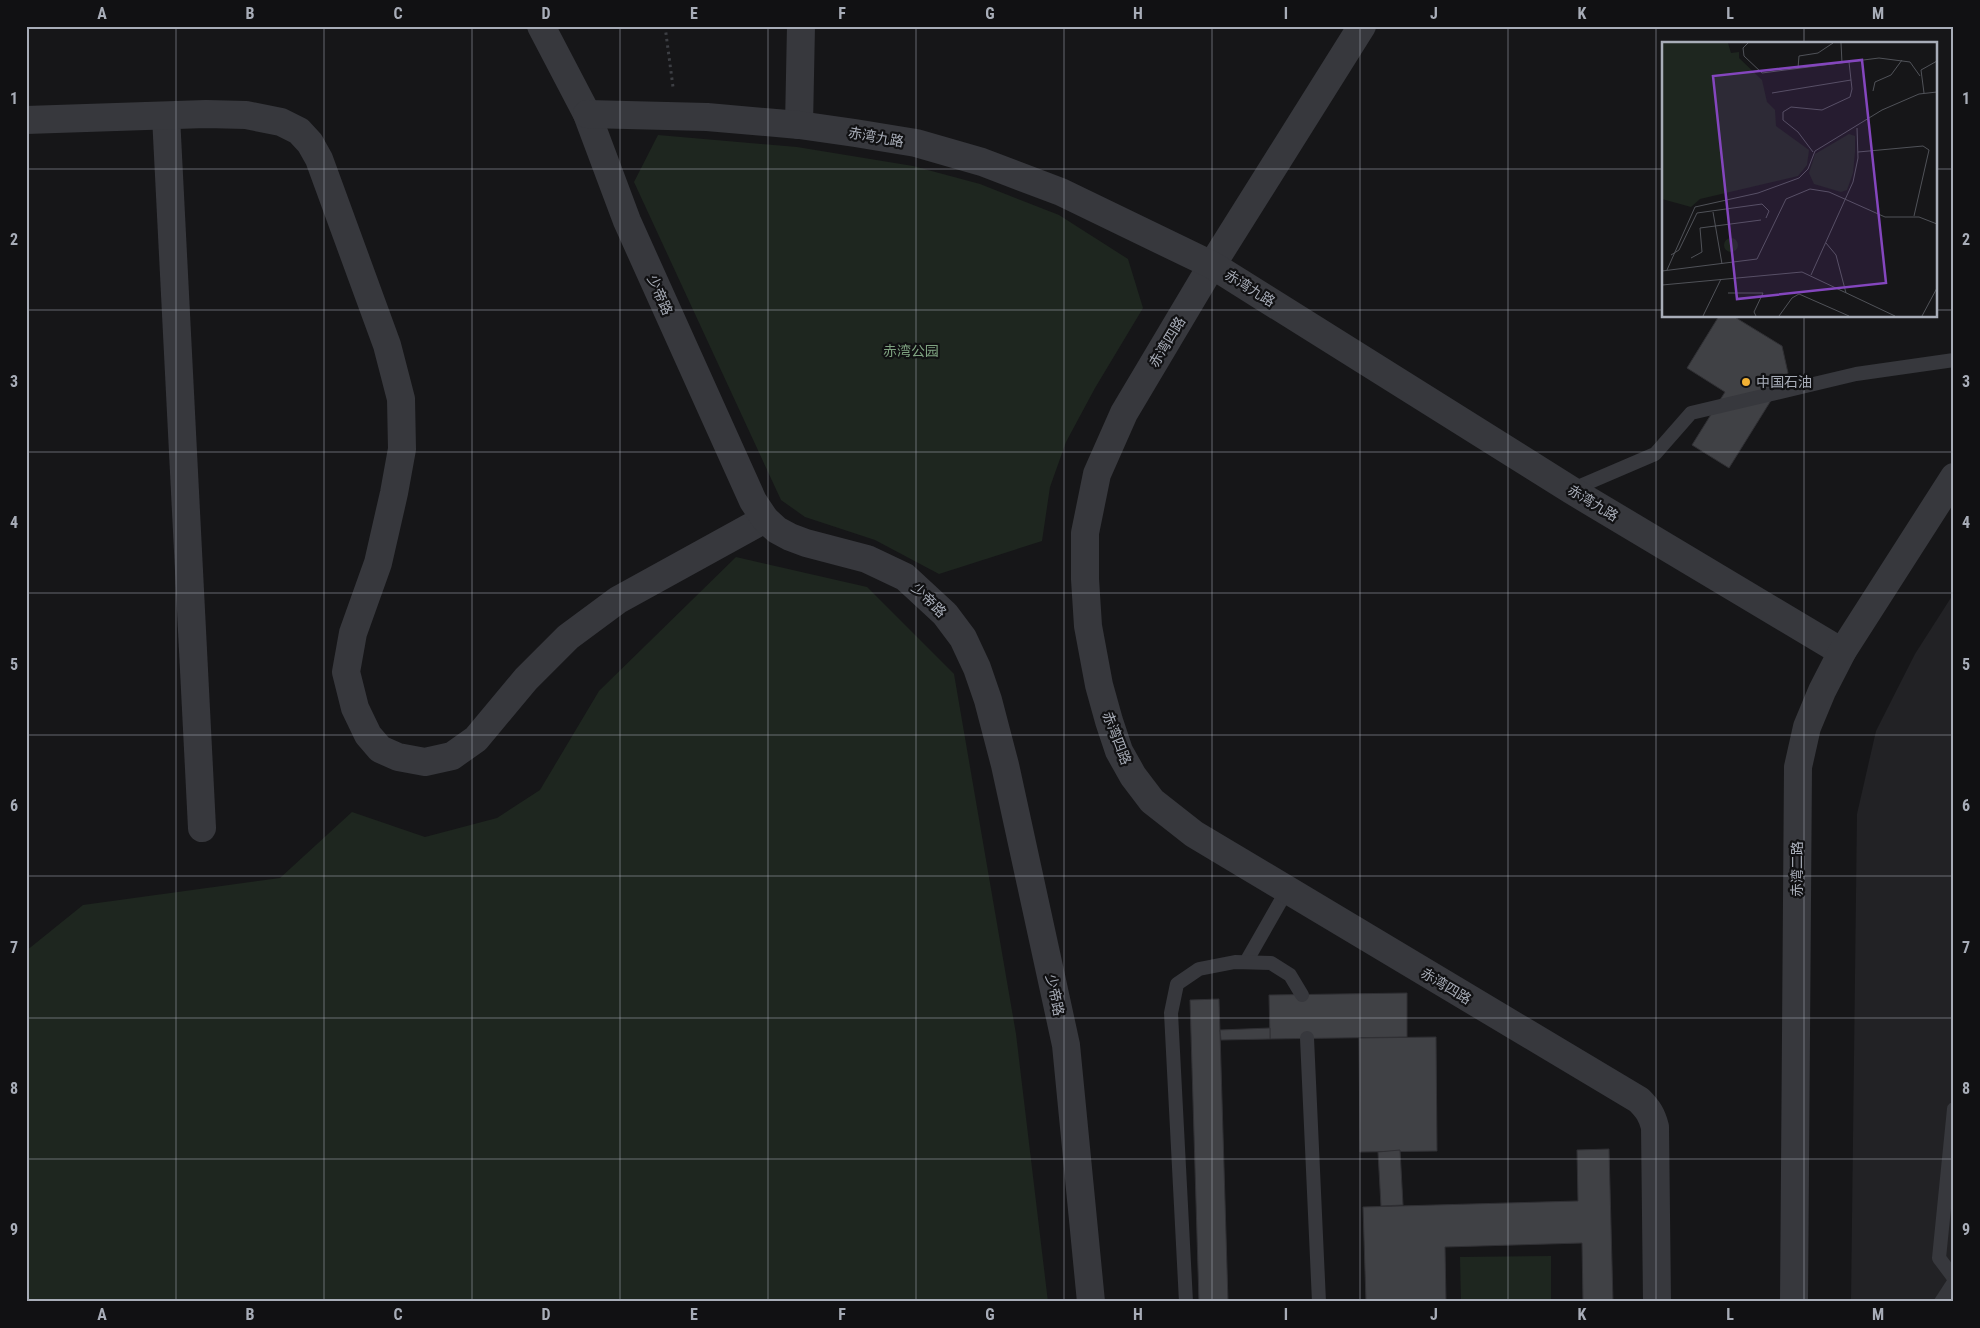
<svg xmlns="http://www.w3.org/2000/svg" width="1980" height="1328" font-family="'Roboto Condensed','Noto Sans SC',sans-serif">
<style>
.built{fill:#222225}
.green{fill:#1e261f}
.building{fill:#404145;stroke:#303034}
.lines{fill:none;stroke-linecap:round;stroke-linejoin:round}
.path{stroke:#3d3f44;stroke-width:3;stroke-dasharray:2.5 4;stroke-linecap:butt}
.service{stroke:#37383d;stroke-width:14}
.minor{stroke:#37383d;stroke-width:28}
.tertiary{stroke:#37383d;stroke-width:28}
.grid{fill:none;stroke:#a8adb8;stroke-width:1;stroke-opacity:0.55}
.poi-dot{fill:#f2b134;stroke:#111113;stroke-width:2}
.labels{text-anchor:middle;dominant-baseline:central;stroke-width:4.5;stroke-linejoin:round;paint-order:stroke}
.street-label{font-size:14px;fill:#a8adb8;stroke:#111113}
.park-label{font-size:14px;fill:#7fa381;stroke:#111113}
.poi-label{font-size:14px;fill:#a8adb8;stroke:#111113;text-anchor:start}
.inset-road{fill:none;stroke:#505258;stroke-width:1}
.view{fill:#8446be;fill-opacity:0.15;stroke:#8446be;stroke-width:2.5}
.inset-edge{fill:none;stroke:#a8adb8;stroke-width:2.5}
.neatline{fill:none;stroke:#a8adb8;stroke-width:2}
.grid-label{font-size:16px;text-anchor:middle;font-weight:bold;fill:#a8adb8}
</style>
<rect width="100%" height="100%" fill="#161618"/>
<path class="built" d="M1954,593V1302H1851L1857,814L1876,731L1915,654Z"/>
<g class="green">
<path d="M658,135L797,147L913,166L980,184L1059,215L1128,259L1143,308L1095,388L1066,442L1050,487L1042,541L939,574L875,540L805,517L781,500L634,182Z"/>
<path d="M736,557L867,587L954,674L1016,1034L1048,1302H26V951L83,905L280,878L352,812L425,837L497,818L540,790L599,691Z"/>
<path d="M1551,1256V1302H1461L1460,1257Z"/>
</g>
<g class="building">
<path d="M1719,316H1733L1782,346L1788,373L1729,468L1692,445L1725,392L1687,368Z"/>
<path d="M1407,993V1037L1270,1039L1269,995Z"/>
<path d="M1219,999L1228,1302H1199L1190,1000Z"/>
<path d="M1270,1028V1039L1221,1040L1220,1030Z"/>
<path d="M1436,1037L1437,1151L1360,1152L1359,1038Z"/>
<path d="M1609,1149L1613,1302H1583L1582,1243L1445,1247L1446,1302H1366L1363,1207L1578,1201L1577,1150Z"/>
<path d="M1400,1150L1403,1205L1381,1206L1378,1152Z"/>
</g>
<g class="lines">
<path class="path" d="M665,26L673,87"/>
<g class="service">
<path d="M1571,490L1655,454L1691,413L1856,374L1954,360"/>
<path d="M1246,962L1287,890"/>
<path d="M1307,1038L1319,1302"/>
<path d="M1954,1109L1939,1258L1954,1278"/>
<path d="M1186,1302L1171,1013L1177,984L1199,969L1235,962L1271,963L1290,975L1302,995"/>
<path d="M1941,1302L1954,1282"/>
</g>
<g class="minor">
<path d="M166,116L202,828"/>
<path d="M26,120L206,114L246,115L281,122L299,131L310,143L319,159L387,345L401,399L402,449L394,493L378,563L353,633L346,672L355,708L368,735L380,749L398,757L425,762L452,756L476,739L526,679L568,637L618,600L765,519"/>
<path d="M799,125L801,26"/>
</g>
<g class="tertiary">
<path d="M541,26L587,114L627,221L753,501L765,519L777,530L790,537L806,543L867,559L905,577L945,614L963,638L977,668L988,700L1005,765L1066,1045L1091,1302"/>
<path d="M1362,26L1212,265L1124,413L1097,474L1085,533V579L1088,626L1099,685L1109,721L1119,751L1133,776L1152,801L1194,834L1639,1100C1648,1109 1652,1115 1655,1127L1657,1302"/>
<path d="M587,114L707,117L799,125L855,133L916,143L982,162L1061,192L1212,265L1571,490L1842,652"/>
<path d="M1794,1302L1798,767L1807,727L1822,691L1842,652L1954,477"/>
</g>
</g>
<path class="grid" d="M176,26V1302M324,26V1302M472,26V1302M620,26V1302M768,26V1302M916,26V1302M1064,26V1302M1212,26V1302M1360,26V1302M1508,26V1302M1656,26V1302M1804,26V44M26,169H1664M1936,169H1954M26,310H1664M1936,310H1954M1804,316V1302M26,452H1954M26,593H1954M26,735H1954M26,876H1954M26,1018H1954M26,1159H1954"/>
<circle class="poi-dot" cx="1746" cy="382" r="5"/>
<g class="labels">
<g class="street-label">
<text transform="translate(876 137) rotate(10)">赤湾九路</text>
<text transform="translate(1250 288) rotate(32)">赤湾九路</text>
<text transform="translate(660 295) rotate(66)">少帝路</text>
<text transform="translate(1167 342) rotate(-59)">赤湾四路</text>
<text transform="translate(1593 503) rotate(31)">赤湾九路</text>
<text transform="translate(929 600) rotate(45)">少帝路</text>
<text transform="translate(1117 738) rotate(69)">赤湾四路</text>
<text transform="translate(1797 869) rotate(-90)">赤湾二路</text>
<text transform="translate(1446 986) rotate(31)">赤湾四路</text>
<text transform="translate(1055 995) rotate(78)">少帝路</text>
</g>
<g class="park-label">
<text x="911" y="351">赤湾公园</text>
</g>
<g class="poi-label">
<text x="1756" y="382">中国石油</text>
</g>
</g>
<g transform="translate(1662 42)">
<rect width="275" height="275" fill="#161618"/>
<path d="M0,1H66L69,11L77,10V16L100,38L105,60L113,68L114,84L147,108L145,123L136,134L38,157L29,165L0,157ZM187,92L193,94V110L191,131L185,148L179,150L152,142L147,131L153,112ZM62 203a7 7 0 1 1 14 0a7 7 0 1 1-14 0Z" fill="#1e261f"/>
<path class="inset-road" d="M86,1L81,6L82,14L100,31L217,16L248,20L258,34M179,1L180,21M136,26L137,14L156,11L171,1M211,49L213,40L229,33L240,18M110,51L189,38M262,51L259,28L275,19M151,110L136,90L121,78V70L129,65L160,68L188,55L190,47L187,20M196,110L261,104L267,108L252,174M51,170L60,222M164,201L174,213L184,251M9,213L17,208L35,171L100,162L107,169L104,176M29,216L40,210L38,186L99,178M5,228L33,165L96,151L137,136L146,127L153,109L220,68L257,52L275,50M0,229L95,217L124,157L148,147L167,150L223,175H257L275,182M149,233L191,140L196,116L195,86M0,243L140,230L233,274M66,251H101L92,270L94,274M41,274L59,237M117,274L130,256L137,252L187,274M260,274L275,246"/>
<path class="view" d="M200,18L224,241L75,257L51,34Z"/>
<rect width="275" height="275" class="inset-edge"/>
</g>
<rect width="1980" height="1328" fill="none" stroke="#111113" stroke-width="55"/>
<rect x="28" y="28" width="1924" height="1272" class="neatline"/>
<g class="grid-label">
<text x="102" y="19">A</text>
<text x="250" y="19">B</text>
<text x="398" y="19">C</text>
<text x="546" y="19">D</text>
<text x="694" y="19">E</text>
<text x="842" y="19">F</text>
<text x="990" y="19">G</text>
<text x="1138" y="19">H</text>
<text x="1286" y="19">I</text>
<text x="1434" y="19">J</text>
<text x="1582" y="19">K</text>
<text x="1730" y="19">L</text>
<text x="1878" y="19">M</text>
<text x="14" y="104">1</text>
<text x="1966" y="104">1</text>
<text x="14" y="245">2</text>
<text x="1966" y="245">2</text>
<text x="14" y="387">3</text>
<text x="1966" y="387">3</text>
<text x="14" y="528">4</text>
<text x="1966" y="528">4</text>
<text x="14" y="670">5</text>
<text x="1966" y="670">5</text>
<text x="14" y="811">6</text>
<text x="1966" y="811">6</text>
<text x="14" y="953">7</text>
<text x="1966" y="953">7</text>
<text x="14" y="1094">8</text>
<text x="1966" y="1094">8</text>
<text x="14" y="1235">9</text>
<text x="1966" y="1235">9</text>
<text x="102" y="1320">A</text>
<text x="250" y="1320">B</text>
<text x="398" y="1320">C</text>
<text x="546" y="1320">D</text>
<text x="694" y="1320">E</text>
<text x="842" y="1320">F</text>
<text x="990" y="1320">G</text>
<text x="1138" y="1320">H</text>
<text x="1286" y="1320">I</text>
<text x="1434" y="1320">J</text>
<text x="1582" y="1320">K</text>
<text x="1730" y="1320">L</text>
<text x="1878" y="1320">M</text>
</g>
</svg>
